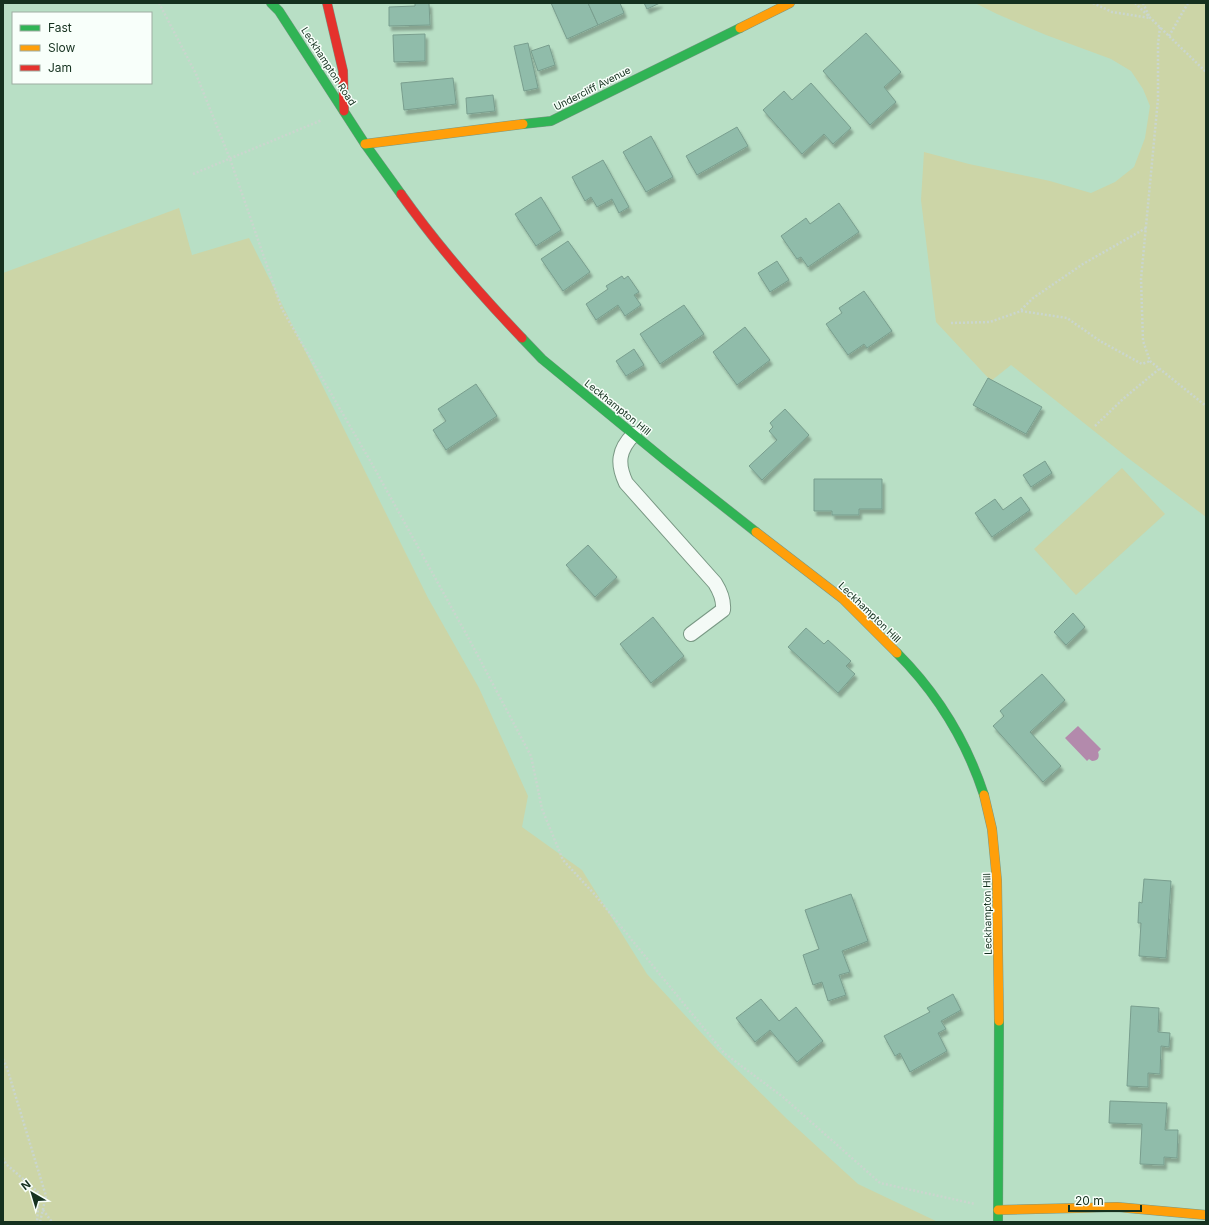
<svg xmlns="http://www.w3.org/2000/svg" width="1209" height="1225" font-family="Inter,sans-serif">
<style>
.green{fill:#ccd5a7}
.water{fill:#b38aac}
.building{fill:#90bcaa;stroke:#799e8e;filter:url(#shadow)}
.lines{fill:none;stroke-linecap:round;stroke-linejoin:round}
.lane-casing{stroke:#799884;stroke-width:16}
.fast-casing{stroke:#799884;stroke-width:10}
.slow-casing{stroke:#799884;stroke-width:10}
.jam-casing{stroke:#799884;stroke-width:10}
.path{stroke:#cad6ce;stroke-width:2.5;stroke-dasharray:2 2;stroke-linecap:butt}
.lane{stroke:#f4faf6;stroke-width:14}
.fast{stroke:#30b455;stroke-width:9}
.slow{stroke:#ff9f0a;stroke-width:9}
.jam{stroke:#e5322d;stroke-width:9}
.labels{text-anchor:middle;dominant-baseline:central;stroke-width:3;stroke-linejoin:round;paint-order:stroke}
.street-label{font-size:10px;fill:#15311f;stroke:#f8fffa}
</style>
<defs>
<filter id="shadow"><feDropShadow dx="2.5" dy="4.5" stdDeviation="1" flood-color="#0004"/></filter>
</defs>
<rect width="100%" height="100%" fill="#b8dfc5"/>
<g class="green">
<path d="M975,3H1206V517L1128,458L1011,365L991,381L936,322L921,200L924,152L969,164L1050,181L1091,193L1115,182L1134,167L1145,138L1150,106L1143,89L1131,71L1111,59L1046,35L997,14Z"/>
<path d="M179,208L192,255L249,238L428,598L479,688L528,796L522,827L582,870L647,974L718,1051L787,1119L858,1184L938,1222H3V273Z"/>
<path d="M1122,468L1165,514L1076,595L1034,549Z"/>
</g>
<path class="water" d="M1078,726L1101,749L1098,752C1100,757 1098,761 1092,761L1089,759L1087,761L1065,738Z"/>
<g class="building">
<path d="M415,3H429L430,25L389,26V7L415,6Z"/>
<path d="M551,3H588L598,25L567,39Z"/>
<path d="M588,3H620L624,13L598,25Z"/>
<path d="M644,3H660L647,9Z"/>
<path d="M866,33L901,72L884,87L896,102L870,125L823,71Z"/>
<path d="M425,34V61L394,62L393,35Z"/>
<path d="M528,43L538,88L524,91L514,46Z"/>
<path d="M549,45L555,65L538,71L531,51Z"/>
<path d="M453,78L456,104L404,110L401,83Z"/>
<path d="M811,83L851,128L833,144L824,134L802,154L763,110L784,91L792,100Z"/>
<path d="M493,95L495,111L467,114L466,98Z"/>
<path d="M737,127L748,146L697,175L686,156Z"/>
<path d="M651,136L673,177L646,192L623,152Z"/>
<path d="M603,160L629,207L619,213L612,199L597,207L591,197L585,201L572,177Z"/>
<path d="M541,197L561,230L536,246L515,214Z"/>
<path d="M839,203L859,232L808,267L801,257L797,259L781,236L806,218L810,224Z"/>
<path d="M568,241L590,272L563,291L541,259Z"/>
<path d="M777,261L789,280L770,292L758,273Z"/>
<path d="M622,276L624,279L628,276L639,292L634,295L641,305L625,316L618,305L596,320L586,304L608,289L606,286Z"/>
<path d="M864,291L892,331L867,348L864,344L848,355L826,324L842,313L839,308Z"/>
<path d="M684,305L704,334L660,364L640,334Z"/>
<path d="M745,327L770,360L737,385L713,352Z"/>
<path d="M634,349L644,365L626,376L616,361Z"/>
<path d="M988,378L1042,407L1026,434L973,405Z"/>
<path d="M476,384L497,416L446,450L433,430L446,421L438,409Z"/>
<path d="M785,409L809,435L762,480L749,466L777,440L769,431L773,427L770,423Z"/>
<path d="M1045,461L1052,473L1031,487L1023,475Z"/>
<path d="M814,479H882V509H859V515H832V511H814Z"/>
<path d="M1021,497L1030,510L992,537L975,513L995,499L1003,510Z"/>
<path d="M588,545L617,577L595,597L566,565Z"/>
<path d="M1073,613L1085,627L1066,645L1054,632Z"/>
<path d="M653,617L684,656L651,683L620,644Z"/>
<path d="M806,628L824,644L828,640L851,661L846,666L855,674L838,693L788,647Z"/>
<path d="M1042,674L1065,700L1030,732L1061,766L1043,782L993,726L1004,716L1000,711Z"/>
<path d="M1144,879L1171,881L1166,958L1139,956L1141,923H1138L1139,902L1142,903Z"/>
<path d="M851,894L868,941L842,951L850,972L839,975L846,995L828,1001L822,982L813,985L803,955L819,949L805,910Z"/>
<path d="M953,994L961,1010L941,1021L946,1029L938,1033L947,1051L910,1072L900,1053L895,1056L884,1036L930,1012L927,1008Z"/>
<path d="M761,999L779,1021L796,1007L823,1041L797,1062L770,1030L755,1042L736,1018Z"/>
<path d="M1131,1006L1159,1008L1158,1032L1170,1033L1169,1047L1161,1046L1160,1074L1148,1073V1087L1127,1086Z"/>
<path d="M1110,1101L1167,1103L1165,1130H1178L1177,1158L1164,1157V1165L1140,1164L1142,1124L1109,1123Z"/>
</g>
<g class="lines">
<defs>
<path id="lane" d="M634,434C618,450 617,464 626,483L715,583C720,591 724,600 723,610L691,634"/>
<g id="fast">
<path d="M271,3L279,11L365,144L401,194"/>
<path d="M523,124L551,121L740,28"/>
<path d="M522,338L542,359L666,461L756,532"/>
<path d="M897,653C938,694 966,740 984,795"/>
<path d="M998,1222L999,1021"/>
</g>
<g id="slow">
<path d="M740,28L790,3"/>
<path d="M365,144L523,124"/>
<path d="M756,532L843,599L897,653"/>
<path d="M984,795L992,829L997,881L999,1021"/>
<path d="M998,1210L1117,1207L1206,1215"/>
</g>
<g id="jam">
<path d="M327,3L343,71L344,111"/>
<path d="M401,194C437,245 479,293 522,338"/>
</g>
</defs>
<use href="#lane" class="lane-casing"/>
<use href="#fast" class="fast-casing"/>
<use href="#slow" class="slow-casing"/>
<use href="#jam" class="jam-casing"/>
<g class="path">
<path d="M159,3L196,74L230,159L282,309L376,471L469,639L531,756L542,809L563,860L596,896L724,1053L783,1097L880,1183L975,1204"/>
<path d="M1093,3L1112,12L1150,18"/>
<path d="M1135,3L1206,72"/>
<path d="M1143,3L1149,16"/>
<path d="M1160,27L1158,44V99L1141,279L1143,341L1150,361L1206,406"/>
<path d="M1169,36L1188,3"/>
<path d="M193,174L322,120"/>
<path d="M1021,310L1033,298L1083,264L1146,228"/>
<path d="M951,323L990,322L1021,311L1067,318L1100,341L1142,364L1150,361"/>
<path d="M1095,426L1123,399L1159,369"/>
<path d="M3,1059L7,1068L46,1196L40,1222"/>
<path d="M3,1158L6,1164L39,1193L37,1222"/>
<path d="M43,1210L52,1222"/>
</g>
<use href="#lane" class="lane"/>
<use href="#fast" class="fast"/>
<use href="#slow" class="slow"/>
<use href="#jam" class="jam"/>
</g>
<g class="labels">
<g class="street-label">
<text transform="translate(329 66) rotate(57)">Leckhampton Road</text>
<text transform="translate(592 88) rotate(-27)">Undercliff Avenue</text>
<text transform="translate(618 407) rotate(39)">Leckhampton Hill</text>
<text transform="translate(870 612) rotate(44)">Leckhampton Hill</text>
<text transform="translate(987 914) rotate(-91)">Leckhampton Hill</text>
</g>
</g>
<rect width="1209" height="1225" fill="none" stroke="#15311f" stroke-width="8"/>
<rect x="12" y="12" width="140" height="72" fill="#f8fffa" stroke="#9dada2"/>
<rect x="20" y="25" width="20" height="6" fill="#30b455" stroke="#9dada2"/>
<text x="48" y="32" font-size="12" fill="#15311f">Fast</text>
<rect x="20" y="45" width="20" height="6" fill="#ff9f0a" stroke="#9dada2"/>
<text x="48" y="52" font-size="12" fill="#15311f">Slow</text>
<rect x="20" y="65" width="20" height="6" fill="#e5322d" stroke="#9dada2"/>
<text x="48" y="72" font-size="12" fill="#15311f">Jam</text>
<g transform="translate(32 1193) rotate(322)" stroke="#f8fffa" stroke-width="3" paint-order="stroke">
<path d="M0-3L7 15L0 10L-7 15Z" fill="#15311f"/>
<text y="-6" font-size="11" font-weight="bold" text-anchor="middle" fill="#15311f">N</text>
</g>
<path d="M1069 1205v6h72v-6" fill="none" stroke="#15311f" stroke-width="2"/>
<text x="1075" y="1205" font-size="12" fill="#15311f" stroke="#f8fffa" stroke-width="3" paint-order="stroke">20 m</text>
</svg>
